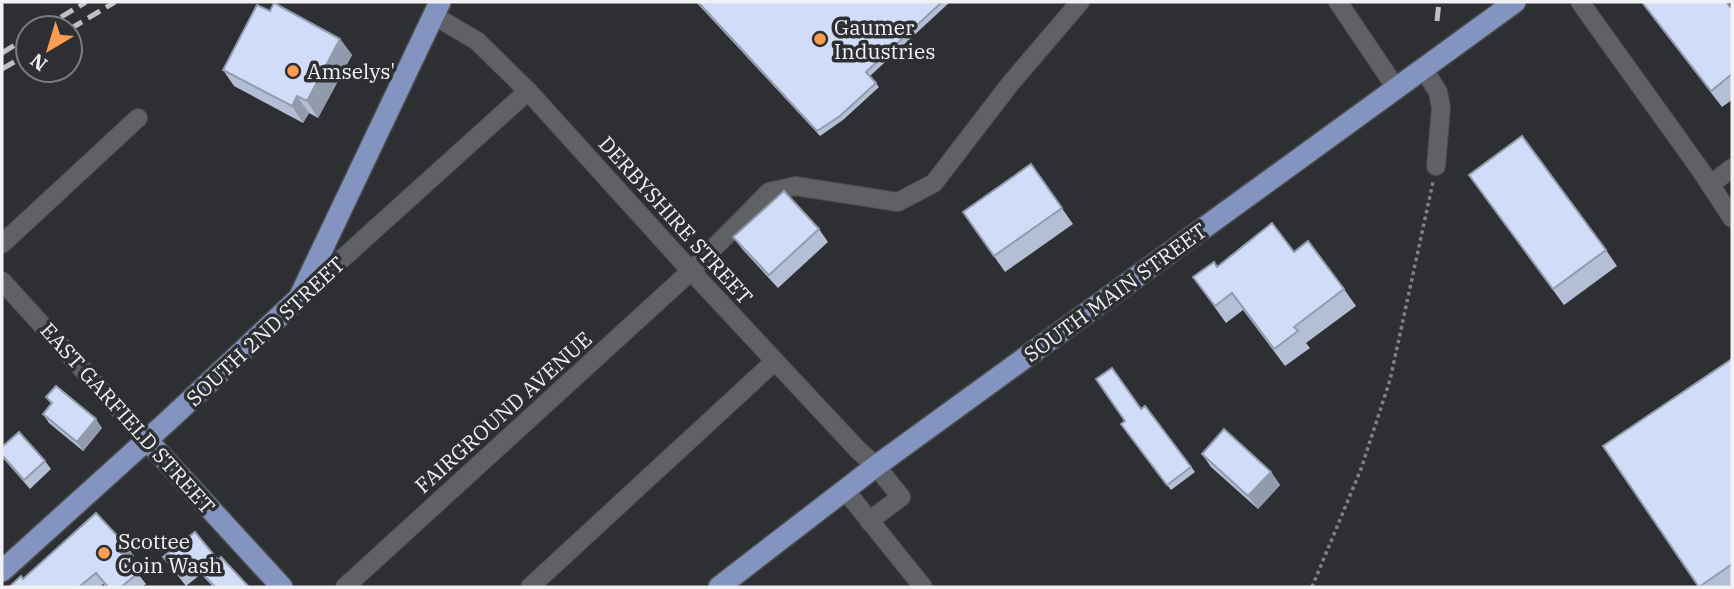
<svg xmlns="http://www.w3.org/2000/svg" width="1734" height="589" font-family="'IBM Plex Serif',serif">
<style>
.lines{fill:none;stroke-linecap:round;stroke-linejoin:round}
.minor-casing{stroke:#4b4c4e;stroke-width:20}
.major-casing{stroke:#4b4c4e;stroke-width:24}
.path{stroke:#818184;stroke-width:3.5;stroke-dasharray:3.5 3.5;stroke-linecap:butt}
.minor{stroke:#5f6164;stroke-width:18}
.major{stroke:#8294bf;stroke-width:21}
.rail{stroke:#c0c0c3;stroke-width:5;stroke-dasharray:14 7;stroke-linecap:butt}
.wall{fill:#b4bed5}
.shaded-wall{fill:#929bae}
.building{fill:#d1ddf8;stroke:#929bae;stroke-width:2}
.poi-dot{fill:#fc9d53;stroke:#2e2f32;stroke-width:2.5}
.labels{text-anchor:middle;dominant-baseline:central;stroke-width:7;stroke-linejoin:round;paint-order:stroke}
.poi-label{font-size:21px;fill:#f2f2f4;stroke:#2e2f32;text-anchor:start}
.street-label{font-size:21px;fill:#f2f2f4;stroke:#2e2f32}
</style>
<rect width="100%" height="100%" fill="#2e2f32"/>
<g class="lines">
<defs>
<g id="minor">
<path d="M1338,2L1396,88"/>
<path d="M1580,2L1702,172L1732,218"/>
<path d="M433,15L477,41L528,91L691,271L859,451L876,466L901,497L869,521"/>
<path d="M1423,68L1438,92L1441,108L1436,166"/>
<path d="M1710,185L1732,168"/>
<path d="M2,244L138,118"/>
<path d="M2,281L147,440"/>
<path d="M302,295L528,91"/>
<path d="M845,490L923,587"/>
<path d="M345,587L691,271L769,192L795,186L898,202L934,183L1010,84L1080,2"/>
<path d="M530,587L775,361"/>
</g>
<g id="major">
<path d="M147,440L282,587"/>
<path d="M2,571L169,420L299,298L440,2"/>
<path d="M719,587L876,466L1515,2"/>
</g>
</defs>
<use href="#minor" class="minor-casing"/>
<use href="#major" class="major-casing"/>
<path class="path" d="M1312,587L1361,469L1390,380L1433,182"/>
<use href="#minor" class="minor"/>
<use href="#major" class="major"/>
<g class="rail">
<path d="M1437,21L1439,2"/>
<path d="M43,28L86,2"/>
<path d="M70,29L115,2"/>
<path d="M2,53L28,37"/>
<path d="M2,69L28,54"/>
</g>
</g>
<g class="wall">
<path d="M696,2H950L870,76L879,87L843,120L820,136Z"/>
<path d="M1641,2H1726L1732,9V100L1722,107Z"/>
<path d="M270,11L340,39L352,55L318,118L309,113L303,123L234,86L223,70Z"/>
<path d="M1031,164L1073,224L1005,272L963,212Z"/>
<path d="M1481,192L1606,250L1617,266L1564,305Z"/>
<path d="M819,229L828,242L778,288L743,250L733,237Z"/>
<path d="M1294,252L1344,289L1356,306L1306,343L1310,348L1285,366L1243,310L1226,323L1193,277L1217,267Z"/>
<path d="M1732,359V587H1699L1603,446Z"/>
<path d="M46,397L102,428L83,451L49,423L43,414L51,404Z"/>
<path d="M1145,406L1195,472L1171,490L1121,424Z"/>
<path d="M2,447L45,461L51,469L30,489L2,457Z"/>
<path d="M1202,454L1271,472L1280,485L1258,509L1211,467Z"/>
<path d="M134,556L129,563L146,584L142,587H106L103,584L100,587H9Z"/>
<path d="M163,557L218,560L249,587H213L201,574L186,586Z"/>
</g>
<g class="shaded-wall">
<path d="M340,39L352,55L318,118L307,101Z"/>
<path d="M297,96L309,113L303,123L292,106Z"/>
<path d="M96,419L102,428L83,451L77,442Z"/>
<path d="M1271,472L1280,485L1258,509L1248,496Z"/>
<path d="M126,545L134,556L128,564L121,553Z"/>
</g>
<g class="building">
<path d="M698,2H942L866,72L876,83L840,116L817,131Z"/>
<path d="M1642,2H1726L1732,9V74L1711,91Z"/>
<path d="M274,3L340,39L307,101L297,96L292,106L223,70L257,5L270,11Z"/>
<path d="M1522,136L1606,250L1553,289L1469,175Z"/>
<path d="M1031,164L1062,208L994,256L963,212Z"/>
<path d="M784,191L819,229L769,275L733,237Z"/>
<path d="M1272,223L1294,252L1308,241L1344,289L1294,327L1298,331L1274,349L1232,293L1215,306L1193,277L1214,262L1217,267Z"/>
<path d="M1732,359V564L1699,587L1603,446Z"/>
<path d="M1112,368L1141,409L1145,406L1191,467L1167,485L1121,424L1125,421L1096,379Z"/>
<path d="M56,386L96,419L77,442L43,414L52,403L46,397Z"/>
<path d="M1224,429L1271,472L1248,496L1202,454Z"/>
<path d="M19,432L45,461L24,480L2,455V447Z"/>
<path d="M96,513L126,545L121,553L138,573L121,587H108L96,573L79,587H9L21,576L23,579Z"/>
<path d="M195,532L218,560L221,557L249,587H215L195,565L180,577L163,557Z"/>
</g>
<g class="poi-dot">
<circle cx="820" cy="39" r="7"/>
<circle cx="293" cy="71" r="7"/>
<circle cx="104" cy="553" r="7"/>
</g>
<g class="labels">
<g class="poi-label">
<text x="834" y="27">Gaumer<tspan x="834" dy="24">Industries</tspan></text>
<text x="307" y="71">Amselys'</text>
<text x="118" y="541">Scottee<tspan x="118" dy="24">Coin Wash</tspan></text>
</g>
<g class="street-label">
<text transform="translate(676 220) rotate(48)">DERBYSHIRE STREET</text>
<text transform="translate(1115 292) rotate(-36)">SOUTH MAIN STREET</text>
<text transform="translate(265 331) rotate(-43)">SOUTH 2ND STREET</text>
<text transform="translate(503 412) rotate(-42)">FAIRGROUND AVENUE</text>
<text transform="translate(128 418) rotate(48)">EAST GARFIELD STREET</text>
</g>
</g>
<rect width="1734" height="589" fill="none" stroke="#f2f2f4" stroke-width="7"/>
<g transform="translate(49 49) rotate(218)"><circle r="33" fill="#2e2f32" stroke="#7c7d80" stroke-width="2"/>
<path d="M0-5L12 26L0 18L-12 26Z" fill="#fc9d53"/>
<text y="-10" font-size="19" font-weight="bold" text-anchor="middle" fill="#f2f2f4">N</text>
</g>
</svg>
